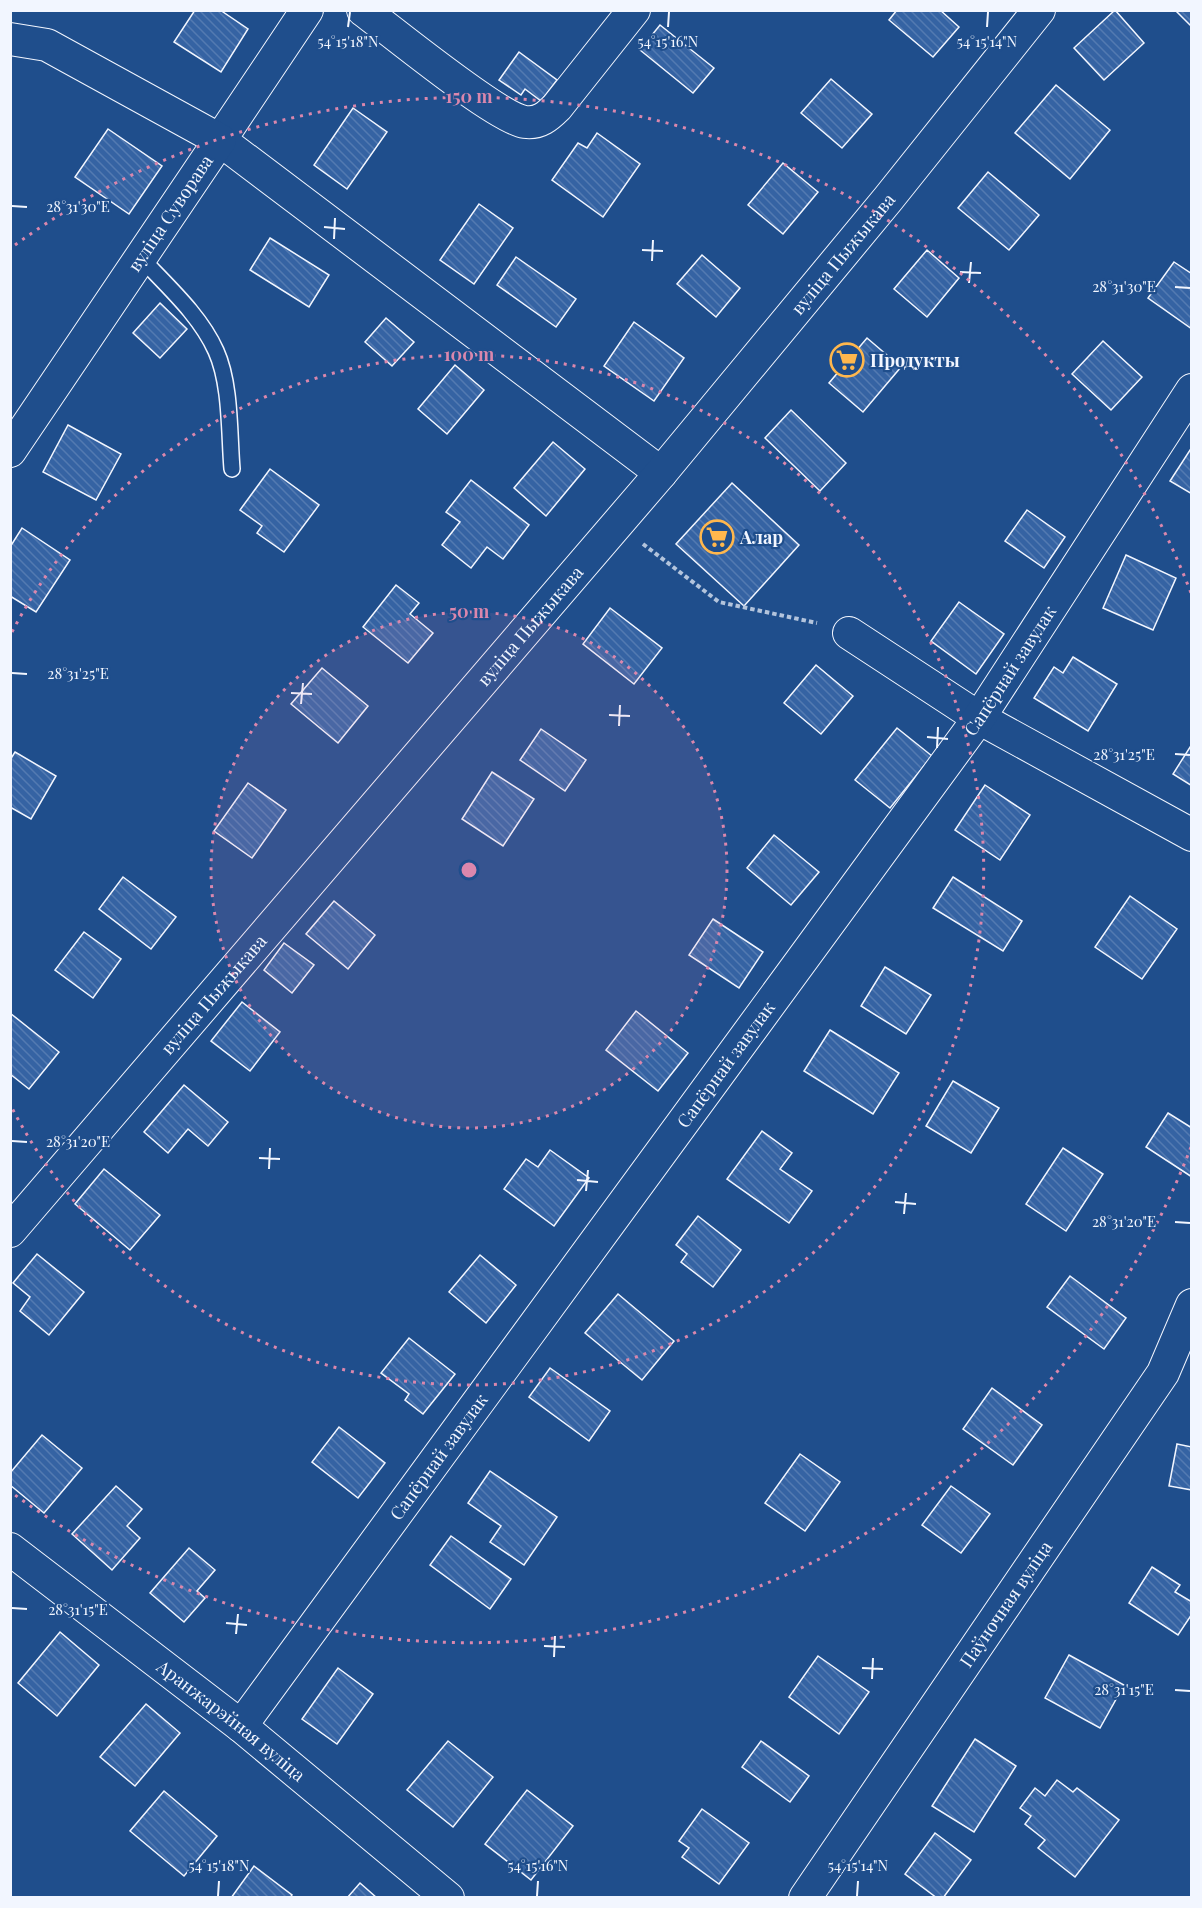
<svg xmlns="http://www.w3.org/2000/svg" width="1202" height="1908" font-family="'Playfair Display',serif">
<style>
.building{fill:url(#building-back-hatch);stroke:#f2f6ff;stroke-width:1.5}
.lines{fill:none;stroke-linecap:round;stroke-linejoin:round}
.service-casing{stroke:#f2f6ff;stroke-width:18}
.minor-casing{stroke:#f2f6ff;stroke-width:34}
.path{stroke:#b3c4dc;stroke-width:4;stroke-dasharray:4.5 3;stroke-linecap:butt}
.service{stroke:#1f4e8c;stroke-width:15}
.minor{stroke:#1f4e8c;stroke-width:32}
.ticks{fill:none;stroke:#f2f6ff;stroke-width:2}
.ring{fill:none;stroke:#da87ad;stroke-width:3;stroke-dasharray:3 6}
.labels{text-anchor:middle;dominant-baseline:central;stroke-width:4.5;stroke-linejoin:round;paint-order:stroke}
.street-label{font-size:18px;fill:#f2f6ff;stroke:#1f4e8c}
.poi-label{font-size:18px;font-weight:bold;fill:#f2f6ff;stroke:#1f4e8c;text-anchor:start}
.ticks-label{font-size:15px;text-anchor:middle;fill:#f2f6ff;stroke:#1f4e8c;stroke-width:4.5;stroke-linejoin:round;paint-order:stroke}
.centre{fill:#da87ad;stroke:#1f4e8c;stroke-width:3}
.ring-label{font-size:18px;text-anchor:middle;font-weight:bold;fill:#da87ad;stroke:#1f4e8c;stroke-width:4.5;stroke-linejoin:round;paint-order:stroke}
</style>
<defs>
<pattern id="building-back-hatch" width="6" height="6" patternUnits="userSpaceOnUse" patternTransform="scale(1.5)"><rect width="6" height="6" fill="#3563a3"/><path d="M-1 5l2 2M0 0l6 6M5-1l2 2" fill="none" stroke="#537ab1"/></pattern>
</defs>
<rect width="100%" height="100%" fill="#1f4e8c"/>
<g class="building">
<path d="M195,10H220L248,29L221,72L174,42Z"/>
<path d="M897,10H940L959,27L933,57L889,20Z"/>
<path d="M1115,10L1144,43L1104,80L1074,48Z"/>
<path d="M1175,10H1192V27Z"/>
<path d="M660,25L714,68L693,93L640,50Z"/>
<path d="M519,52L557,80L541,101L525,89L521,95L499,80Z"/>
<path d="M831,79L872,114L842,148L801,113Z"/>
<path d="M1056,85L1110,130L1070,179L1015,133Z"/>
<path d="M353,108L387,132L347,189L314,165Z"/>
<path d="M108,129L162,166L129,214L75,177Z"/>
<path d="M597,133L640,164L603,217L552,180L578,143L587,148Z"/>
<path d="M783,163L818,192L783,234L748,205Z"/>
<path d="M988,172L1039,215L1009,250L958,208Z"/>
<path d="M479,204L513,228L474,284L440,260Z"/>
<path d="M270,238L329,275L309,307L250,270Z"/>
<path d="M927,250L959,278L927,317L894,289Z"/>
<path d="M702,255L740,288L716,317L677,284Z"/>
<path d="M516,257L576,299L556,327L497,285Z"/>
<path d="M1174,262L1192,274V329L1148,298Z"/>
<path d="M160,303L187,329L160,358L133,333Z"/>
<path d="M386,318L414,342L392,366L365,342Z"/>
<path d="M634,322L684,358L654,401L604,366Z"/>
<path d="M867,338L901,367L863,412L829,383Z"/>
<path d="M1103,341L1142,377L1111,410L1072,374Z"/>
<path d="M455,365L484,390L447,434L418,409Z"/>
<path d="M791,410L846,463L820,491L765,438Z"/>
<path d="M68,425L121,454L96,500L43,472Z"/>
<path d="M553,442L585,469L546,516L514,488Z"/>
<path d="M1192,447V494L1170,481Z"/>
<path d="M270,469L319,505L284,552L257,533L262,526L240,510Z"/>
<path d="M471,480L529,525L503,559L487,547L471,568L442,545L460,522L446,512Z"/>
<path d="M732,483L799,545L744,606L676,544Z"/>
<path d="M1027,510L1065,537L1044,568L1005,541Z"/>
<path d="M22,528L70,560L36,612L10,596V547Z"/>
<path d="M1126,555L1176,578L1153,630L1103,608Z"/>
<path d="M396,585L419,603L410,614L433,633L408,663L363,627Z"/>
<path d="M959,602L1004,634L976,674L931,641Z"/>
<path d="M610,608L662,648L634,684L583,644Z"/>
<path d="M1073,657L1117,684L1088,731L1034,698L1054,667L1063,673Z"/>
<path d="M816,665L853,696L821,734L784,703Z"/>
<path d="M322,668L368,706L338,743L291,704Z"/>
<path d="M897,728L932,756L890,808L855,780Z"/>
<path d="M541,729L586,760L565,791L520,760Z"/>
<path d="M1192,744V786L1173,774Z"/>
<path d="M15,752L56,776L31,819L10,807V760Z"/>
<path d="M492,772L534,799L503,846L462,819Z"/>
<path d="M248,783L286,810L252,858L214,831Z"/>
<path d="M985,785L1030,815L1000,860L955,830Z"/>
<path d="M774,835L819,872L791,905L747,868Z"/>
<path d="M123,877L176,917L151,949L99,909Z"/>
<path d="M953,877L1022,921L1003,951L933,908Z"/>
<path d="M1130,896L1177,929L1142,979L1095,947Z"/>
<path d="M334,901L375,935L348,969L306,934Z"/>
<path d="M713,919L763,952L739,988L689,955Z"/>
<path d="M84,932L121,959L93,998L55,970Z"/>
<path d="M284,943L314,965L292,993L264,970Z"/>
<path d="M885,967L931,995L906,1034L861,1006Z"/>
<path d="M242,1002L280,1032L250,1071L211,1041Z"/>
<path d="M636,1011L688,1053L658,1091L606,1050Z"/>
<path d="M10,1013L59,1052L29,1089L10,1074Z"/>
<path d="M830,1030L899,1073L873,1114L804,1071Z"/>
<path d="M953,1081L999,1108L971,1153L926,1126Z"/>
<path d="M184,1085L228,1122L208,1146L188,1129L168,1153L144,1132Z"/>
<path d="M1168,1113L1192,1128V1177L1146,1147Z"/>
<path d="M762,1131L792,1153L780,1169L812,1191L789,1223L727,1179Z"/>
<path d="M1063,1148L1103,1174L1066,1231L1026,1204Z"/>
<path d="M550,1150L589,1178L554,1226L504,1189L526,1159L538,1167Z"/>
<path d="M104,1169L160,1215L130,1250L75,1204Z"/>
<path d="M698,1216L741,1250L713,1287L681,1262L687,1254L676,1245Z"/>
<path d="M37,1254L84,1292L49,1335L20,1311L30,1297L13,1283Z"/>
<path d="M480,1255L516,1285L486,1323L449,1292Z"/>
<path d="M1070,1276L1126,1318L1104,1349L1047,1307Z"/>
<path d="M618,1294L674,1341L642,1380L585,1333Z"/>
<path d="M409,1338L455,1374L423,1414L405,1400L409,1394L381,1373Z"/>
<path d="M550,1368L610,1411L589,1441L529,1397Z"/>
<path d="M992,1388L1042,1425L1013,1465L963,1429Z"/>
<path d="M339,1427L385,1463L358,1498L312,1462Z"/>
<path d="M42,1435L82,1468L44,1513L10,1485V1473Z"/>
<path d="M1177,1444L1192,1447V1490L1169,1486Z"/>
<path d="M800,1454L840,1482L805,1531L765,1503Z"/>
<path d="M490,1471L557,1517L524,1565L490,1542L501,1526L468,1503Z"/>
<path d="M116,1486L142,1509L127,1526L140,1538L112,1570L72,1534Z"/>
<path d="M951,1486L990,1514L961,1553L922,1525Z"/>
<path d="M451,1536L511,1579L490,1609L430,1565Z"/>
<path d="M189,1548L215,1570L197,1591L205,1598L184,1622L150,1593Z"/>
<path d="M1152,1567L1180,1585L1175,1592L1192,1602V1614L1178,1635L1129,1603Z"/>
<path d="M60,1632L99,1665L57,1716L18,1683Z"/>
<path d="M1069,1655L1124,1685L1100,1728L1045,1698Z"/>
<path d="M818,1656L869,1692L839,1734L789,1697Z"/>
<path d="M338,1668L373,1694L337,1744L302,1719Z"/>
<path d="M146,1704L180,1733L135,1786L100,1757Z"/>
<path d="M975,1739L1016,1766L974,1832L932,1806Z"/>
<path d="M448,1741L493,1777L453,1827L407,1790Z"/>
<path d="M761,1741L809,1776L790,1802L742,1767Z"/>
<path d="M1057,1780L1073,1792L1077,1788L1119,1820L1075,1877L1038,1848L1045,1840L1025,1824L1031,1816L1020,1808L1035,1788L1045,1796Z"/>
<path d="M527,1790L573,1826L531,1880L485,1844Z"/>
<path d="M164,1791L217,1836L184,1876L130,1831Z"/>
<path d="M702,1809L749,1843L719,1884L682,1857L689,1848L679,1841Z"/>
<path d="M935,1833L971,1860L943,1898H937L905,1874Z"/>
<path d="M254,1866L292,1895L290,1898H231Z"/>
<path d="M360,1883L377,1898H347Z"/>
</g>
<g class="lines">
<defs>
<path id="service" d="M141,258C167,286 200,315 216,351C231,384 229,433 232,469"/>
<g id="minor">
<path d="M307,10L220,140L661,473"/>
<path d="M363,10C393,32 497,118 525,122C539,124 548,116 557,107L634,10"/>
<path d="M10,39L47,45L220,140L10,451"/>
<path d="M849,633L979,718L1192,835"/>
<path id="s1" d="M10,1231L661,473L888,199L1039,10"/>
<path id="s2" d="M10,1549L241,1726L448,1898"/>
<path id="s3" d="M241,1726L979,718L1192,390"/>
<path id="s4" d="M805,1898L1163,1373L1192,1305"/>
</g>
</defs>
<use href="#service" class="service-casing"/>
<use href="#minor" class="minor-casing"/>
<path class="path" d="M643,544L719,602L817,623"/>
<use href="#service" class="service"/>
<use href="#minor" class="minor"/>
</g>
<path class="ticks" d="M348,27L350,12M668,27L669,12M987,27L988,12M12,206L27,207M324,227L345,229M334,239L335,218M642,250L663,251M652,261L653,240M960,272L981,273M969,283L971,262M1175,287L1190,288M12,673L27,674M291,693L312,694M301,704L303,683M609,715L630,716M619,726L620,705M927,737L948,739M937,748L938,727M1175,754L1190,755M12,1141L27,1142M259,1158L280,1159M269,1169L270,1148M577,1180L598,1182M586,1191L588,1170M895,1202L916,1204M904,1214L906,1193M1175,1222L1190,1223M12,1608L27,1609M226,1623L247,1625M236,1634L238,1614M544,1646L565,1647M554,1657L555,1636M862,1668L883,1669M872,1679L873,1658M1175,1690L1190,1691M218,1896L219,1881M537,1896L538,1881M857,1896L858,1881"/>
<circle cx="469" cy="870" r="258" fill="#da87ad" fill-opacity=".12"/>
<g class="ring">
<circle cx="469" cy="870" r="258"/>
<path d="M12 632A515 515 0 1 1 12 1108"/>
<path d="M1191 1147A773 773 0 0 1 15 1495M15 245A773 773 0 0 1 1191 593"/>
</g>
<defs>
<symbol id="supermarket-ring" viewBox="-11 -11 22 22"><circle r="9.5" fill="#1f4e8c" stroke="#ffb74d" stroke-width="1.5"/><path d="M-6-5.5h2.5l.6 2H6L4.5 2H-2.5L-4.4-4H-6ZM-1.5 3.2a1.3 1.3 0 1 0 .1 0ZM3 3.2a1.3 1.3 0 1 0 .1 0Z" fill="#ffb74d"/></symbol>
</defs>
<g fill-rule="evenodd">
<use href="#supermarket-ring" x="828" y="341" width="38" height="38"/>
<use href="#supermarket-ring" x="698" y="518" width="38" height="38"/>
</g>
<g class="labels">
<g class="street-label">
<text transform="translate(170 213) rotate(-56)">вуліца Суворава</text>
<text stroke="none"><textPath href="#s1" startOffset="1284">вуліца Пыжыкава</textPath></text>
<text stroke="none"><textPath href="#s1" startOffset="798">вуліца Пыжыкава</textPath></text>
<text stroke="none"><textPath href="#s3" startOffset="1306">Сапёрнай завулак</textPath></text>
<text stroke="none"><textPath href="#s1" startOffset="312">вуліца Пыжыкава</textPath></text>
<text stroke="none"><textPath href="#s3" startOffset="820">Сапёрнай завулак</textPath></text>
<text stroke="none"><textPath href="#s3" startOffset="334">Сапёрнай завулак</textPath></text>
<text stroke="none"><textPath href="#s4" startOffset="356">Паўночная вуліца</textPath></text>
<text stroke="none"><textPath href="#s2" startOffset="280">Аранжарэйная вуліца</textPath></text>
</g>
<g class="poi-label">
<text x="870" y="360">Продукты</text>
<text x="740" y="537">Алар</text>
</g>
</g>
<g class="ticks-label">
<text x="348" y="47">54°15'18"N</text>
<text x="668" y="47">54°15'16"N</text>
<text x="987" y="47">54°15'14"N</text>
<text x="78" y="212">28°31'30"E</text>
<text x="1124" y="292">28°31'30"E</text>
<text x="78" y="679">28°31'25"E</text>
<text x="1124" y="760">28°31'25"E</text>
<text x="78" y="1147">28°31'20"E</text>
<text x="1124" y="1227">28°31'20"E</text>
<text x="78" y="1615">28°31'15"E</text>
<text x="1124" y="1695">28°31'15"E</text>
<text x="219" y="1871">54°15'18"N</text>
<text x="538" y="1871">54°15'16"N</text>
<text x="858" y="1871">54°15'14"N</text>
</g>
<circle cx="469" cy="870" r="9" class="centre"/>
<g class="ring-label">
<text x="469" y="103">150 m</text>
<text x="469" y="361">100 m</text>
<text x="469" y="618">50 m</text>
</g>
<rect width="1202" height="1908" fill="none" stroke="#f2f6ff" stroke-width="24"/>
</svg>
